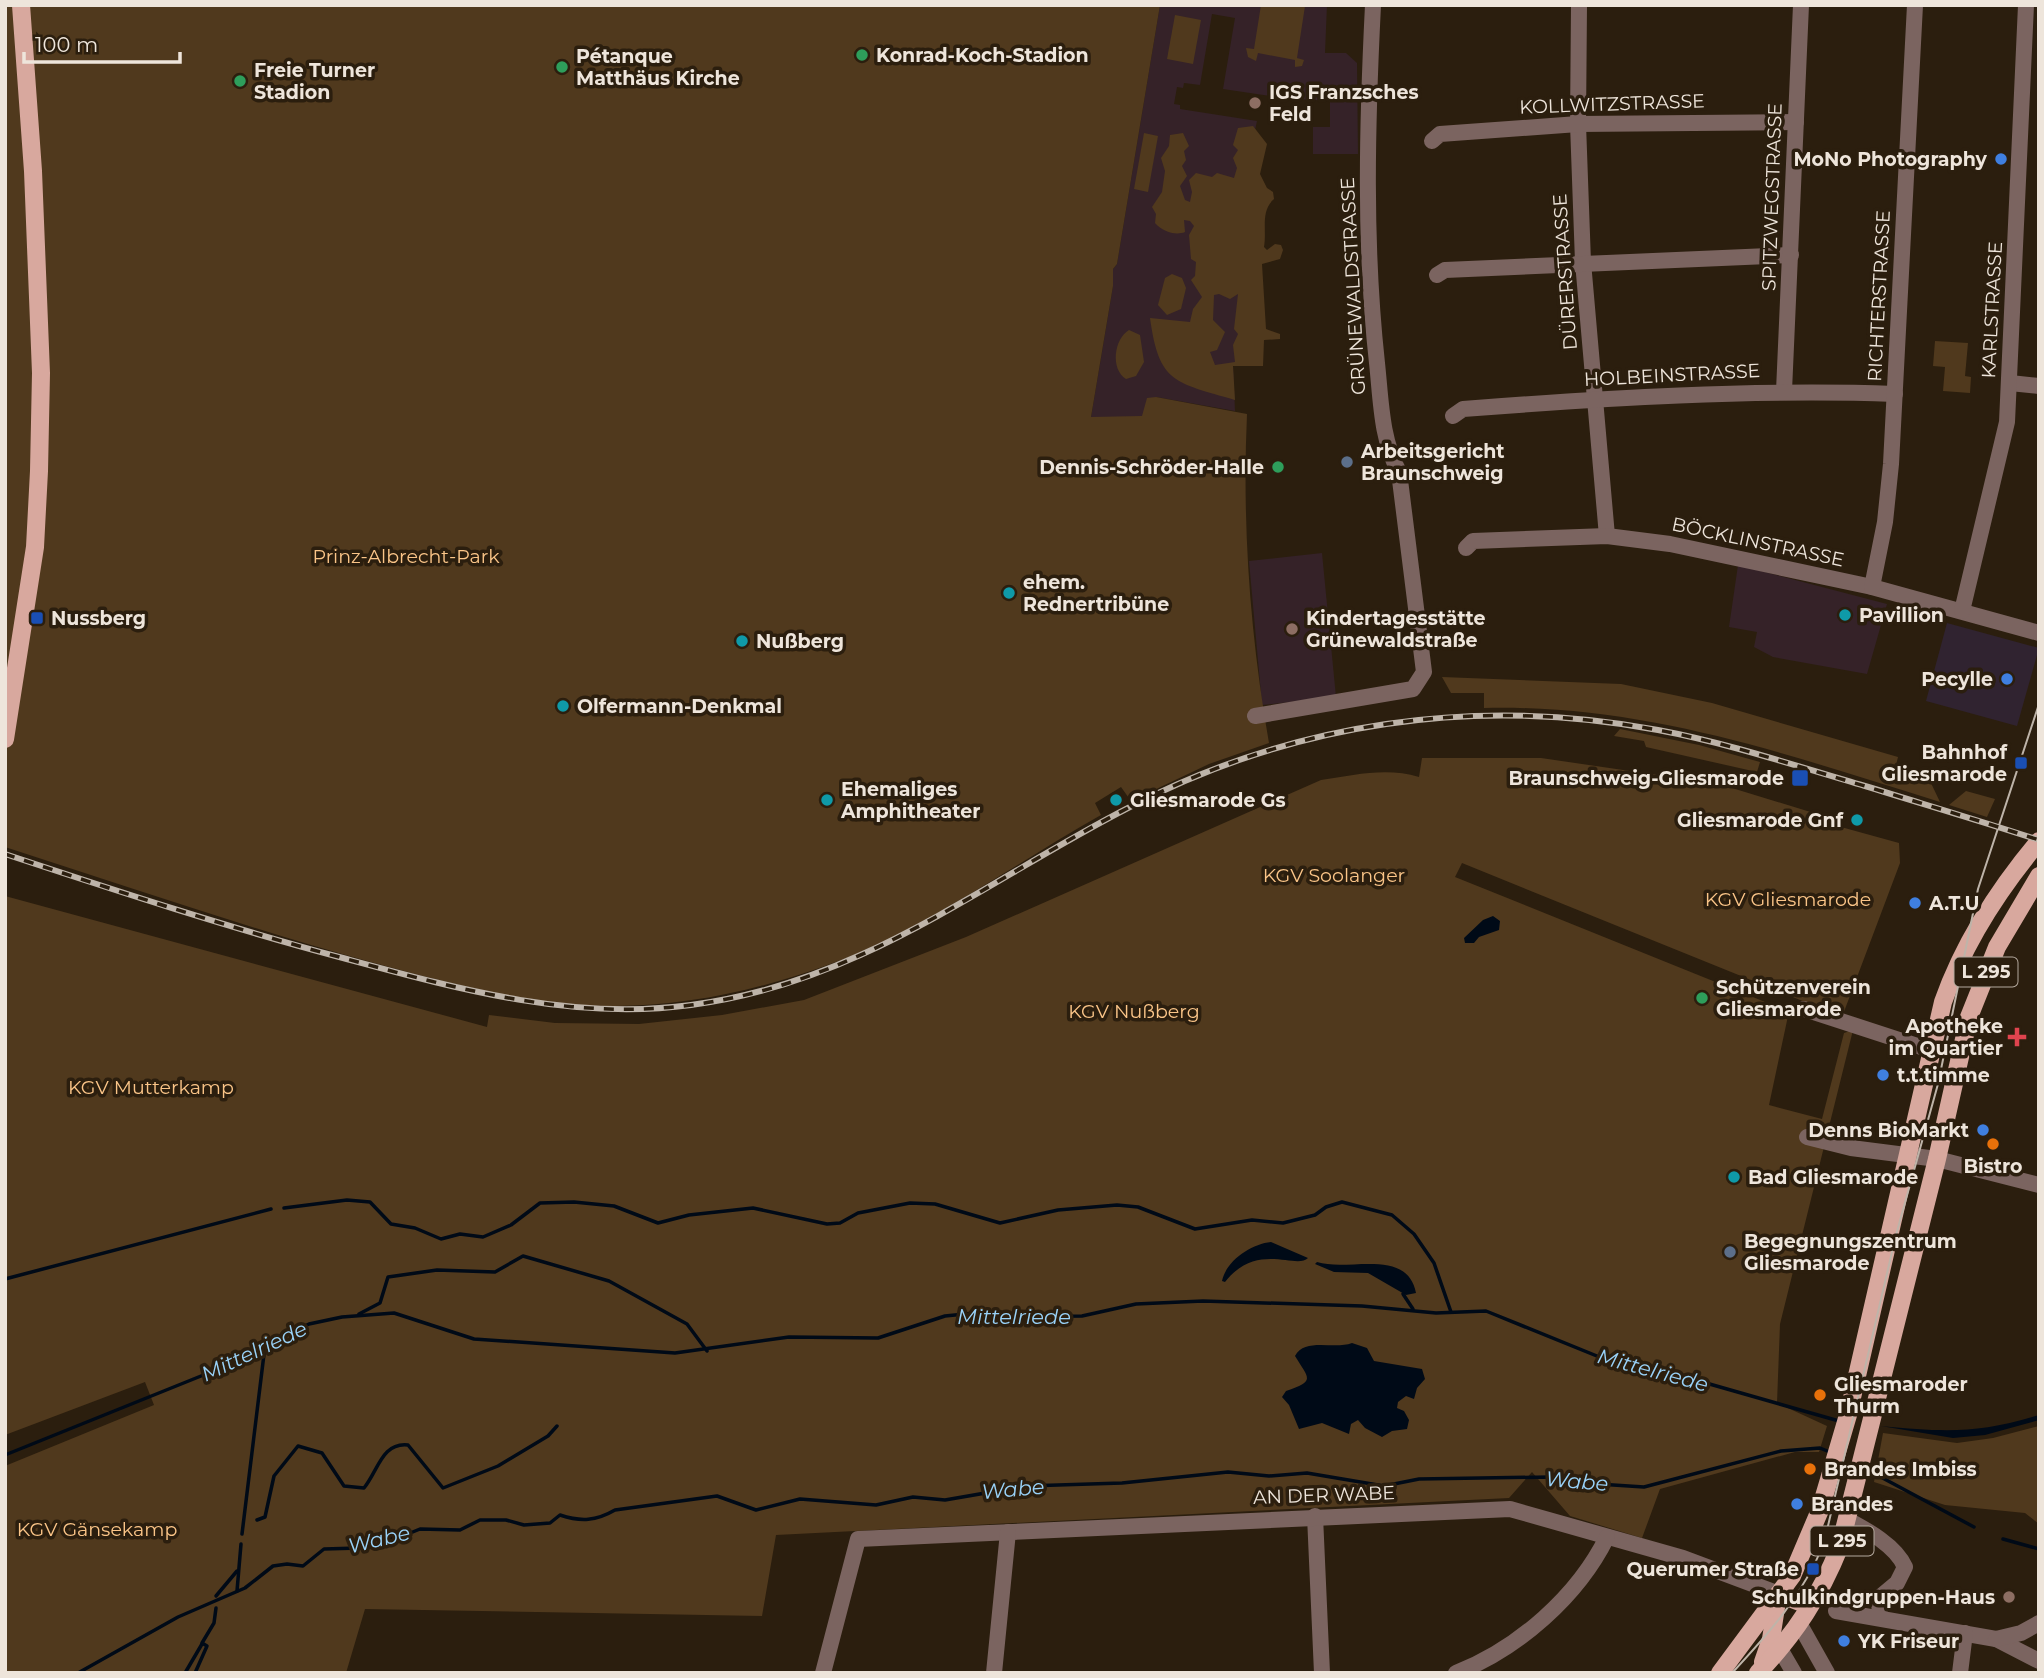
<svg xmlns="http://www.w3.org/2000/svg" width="2044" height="1678" font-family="Montserrat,sans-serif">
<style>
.commercial{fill:#302330}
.education{fill:#352228}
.green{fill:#50391d;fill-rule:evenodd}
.water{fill:#000a17}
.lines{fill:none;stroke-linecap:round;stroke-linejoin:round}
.stream{stroke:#000a17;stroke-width:3.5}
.minor{stroke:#7b6460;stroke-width:16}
.major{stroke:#d8a89e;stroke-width:18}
.tram{stroke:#beb4a9;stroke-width:2}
.rail-casing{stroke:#beb4a9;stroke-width:6}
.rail{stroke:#2b1e0e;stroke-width:3.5;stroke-dasharray:10;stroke-linecap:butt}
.leisure-dot{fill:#2e9e5b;stroke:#2b1e0e;stroke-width:2.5}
.education-dot{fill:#8d6e63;stroke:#2b1e0e;stroke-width:2.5}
.shop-dot{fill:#3f7fe0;stroke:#2b1e0e;stroke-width:2.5}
.service-dot{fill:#5c6f8a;stroke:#2b1e0e;stroke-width:2.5}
.culture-dot{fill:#0f9aa8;stroke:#2b1e0e;stroke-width:2.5}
.transit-dot{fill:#1a4fb4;stroke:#2b1e0e;stroke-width:2.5}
.health-dot{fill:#e0444e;stroke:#2b1e0e;stroke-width:2.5}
.food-dot{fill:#e8710a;stroke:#2b1e0e;stroke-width:2.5}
.labels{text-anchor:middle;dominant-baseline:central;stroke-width:7;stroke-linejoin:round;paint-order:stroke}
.shield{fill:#2b1e0e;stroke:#b4a99e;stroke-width:2}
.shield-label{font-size:18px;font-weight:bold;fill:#eee5db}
.poi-label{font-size:19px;font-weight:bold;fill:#eee5db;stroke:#2b1e0e;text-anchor:start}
.street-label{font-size:19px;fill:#eee5db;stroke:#2b1e0e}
.park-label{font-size:19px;fill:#fbc588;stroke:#2b1e0e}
.water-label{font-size:21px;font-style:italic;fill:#99d2f8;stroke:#2b1e0e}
</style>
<rect width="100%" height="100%" fill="#2b1e0e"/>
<path class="commercial" d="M1947,623L2039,648L2017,726L1926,701Z"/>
<g class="education">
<path d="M1160,5H1327L1325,53H1346L1357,63L1358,154H1313V127H1330V101L1284,98L1223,89L1235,18L1212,14L1200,85L1184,83L1183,88L1177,87L1174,104L1180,105V109L1257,121L1249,158L1257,366H1233L1235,411L1156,397L1149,433L1089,429L1113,286V269L1117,264Z"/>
<path d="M1322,553L1336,697L1262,705L1249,561Z"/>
<path d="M1738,565L1887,604L1867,674L1773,657L1754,647L1757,632L1729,627Z"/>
</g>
<g class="green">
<path d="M5,5H1160L1117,264L1113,269V286L1091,417L1142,416L1147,398L1156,397L1247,414C1242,524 1250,635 1269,743L1209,764L1131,801L1121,787L1095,803L1101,815C1014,864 919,933 825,966C755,991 682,1007 608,1006C527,1005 445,982 367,961C245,927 126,886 5,847Z"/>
<path d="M1261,5H1313L1305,6L1297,58L1304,60L1302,66L1295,67V60L1258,53L1256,61L1248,57L1246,48L1254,49Z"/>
<path d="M1175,15L1201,20L1193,64L1167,59Z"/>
<path d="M1253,126L1267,144L1260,174L1267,188L1273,192L1274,199C1260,211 1267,230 1264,247L1267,250L1275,244L1281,245L1283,250L1280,259L1262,264L1266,329L1280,334V339L1264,340L1263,366H1233L1235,400C1175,382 1159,384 1150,318L1190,322L1193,309L1202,297L1191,280L1195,276L1196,262L1191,259L1189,235L1194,226L1190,221L1184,220L1185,232C1175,236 1162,231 1155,223L1156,214L1152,207L1162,192L1165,171L1161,158L1169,146L1170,135L1183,133L1189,146L1184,151L1186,160L1182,166L1187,176L1180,186L1185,200L1190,202L1192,192L1189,180L1196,173L1212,177L1217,173L1234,178L1237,168L1233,158L1238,150L1233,145L1238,128ZM1219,294L1230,299L1238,294L1234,329L1238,334L1233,345L1235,362L1215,365L1210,352L1217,350L1225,332L1213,320L1214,295Z"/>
<path d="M1144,133L1158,136L1148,192L1134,189Z"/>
<path d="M1172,274L1182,278L1186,288L1181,309L1167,315L1158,305L1165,278Z"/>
<path d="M1129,330L1140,335L1144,362L1136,376L1126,379C1110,369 1114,339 1129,330Z"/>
<path d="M1935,341L1968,343L1965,376L1971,377L1970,393L1943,391L1945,367L1933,366Z"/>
<path d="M1442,677L1621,684L1712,703L1898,757L1895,769L1930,781L1940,802C1789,755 1645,704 1484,708V693H1451Z"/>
<path d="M1620,729L1699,745L1760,762L1757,772L1646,747L1644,741L1614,736Z"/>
<path d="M1422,758H1541L1719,784L1830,818L1841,827L1899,843L1900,863L1842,1017L1462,863L1455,877L1775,1006L1788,1016L1769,1105L1822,1119L1844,1033L1853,1030L1780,1324L1777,1403L1827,1426L1819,1452H1795L1660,1489L1642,1538L1570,1516L1532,1472L1509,1498L776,1535L762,1616L365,1609L346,1673H5V1466L154,1405L145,1382L5,1435V896L487,1027L489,1015L555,1023L639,1024L722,1015L804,1000L966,937L1321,780C1354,775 1387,767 1419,777Z"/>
<path d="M1966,791L1995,799L1987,817L1949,805Z"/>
<path d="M2039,1426V1524L2025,1513L1945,1505L1874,1482L1883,1433L1957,1443L1993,1438Z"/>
</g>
<g class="water">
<path d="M1493,916L1500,921L1499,930L1479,937L1474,943H1465L1464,938L1483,920Z"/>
<path d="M1271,1242L1308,1258C1296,1270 1257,1241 1225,1282L1222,1281C1226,1261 1251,1244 1271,1242Z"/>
<path d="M1317,1262C1348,1272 1407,1247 1416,1293L1406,1295L1368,1273L1334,1272L1315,1264Z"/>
<path d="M1352,1343L1367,1348L1374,1361L1422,1369L1425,1379L1417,1388L1414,1399L1406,1396L1398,1402L1397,1408L1404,1411L1409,1420L1407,1429L1392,1431L1382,1437L1365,1428L1358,1420L1351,1424L1349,1434L1322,1423L1299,1429L1289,1405L1282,1397L1286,1391C1316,1381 1309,1379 1295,1356C1305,1337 1334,1350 1352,1343Z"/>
<path d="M2039,1415V1420L1985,1435L1953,1438L1881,1426C1945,1432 1977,1434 2039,1415Z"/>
</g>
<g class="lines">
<g class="stream">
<path d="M284,1208L347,1200L370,1202L391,1224L415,1228L441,1239L460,1234L483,1237L511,1225L540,1203L574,1202L614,1206L658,1223L689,1215L753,1208L827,1224L840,1223L858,1213L910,1203L935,1204L1000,1223L1058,1210L1117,1205L1138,1207L1195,1229L1252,1220L1283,1223L1315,1215L1326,1207L1342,1202L1392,1215L1414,1234L1434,1263L1451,1312"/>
<path d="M5,1279L271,1209"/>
<path d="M1403,1294L1413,1309"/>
<path d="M359,1314L380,1303L388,1277L437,1270L495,1272L523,1256L609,1281L687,1324L707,1351"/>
<path d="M5,1455L201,1376L309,1324L342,1317L394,1313L474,1339L675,1353L789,1337L878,1338L945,1316L975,1313L1005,1317L1082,1316L1136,1304L1203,1301L1362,1306L1436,1313L1486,1311L1619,1365L1664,1371L1839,1421"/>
<path d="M1864,1468L1974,1527"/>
<path d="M257,1520L265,1517L274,1476L298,1446L322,1453L344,1486L364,1488C378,1471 382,1442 408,1445L443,1488L498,1466L548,1436L557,1426"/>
<path d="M242,1534L265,1346"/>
<path d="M2003,1539L2039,1549"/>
<path d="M237,1591L241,1544"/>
<path d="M216,1596L237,1571"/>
<path d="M78,1673L178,1617L245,1588L273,1566L287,1564L303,1566L324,1549L359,1548L371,1540L398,1538L420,1529L460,1530L480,1520H506L524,1525L550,1523L560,1515C581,1522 596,1521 615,1510L717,1496L756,1510L800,1499L876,1505L913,1497L945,1500L1026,1486L1122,1483L1228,1472L1269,1476L1307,1473L1384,1486L1419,1479L1550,1477L1598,1484L1644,1487L1781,1451L1820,1448L1832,1453"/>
<path d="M185,1673L202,1644"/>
<path d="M195,1673L207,1646L202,1643L214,1623L216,1608"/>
</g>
<g class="minor">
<path d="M1579,5L1578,124L1583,262L1607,536"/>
<path d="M1432,141L1440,134L1578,124L1796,122"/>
<path d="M1437,275L1445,270L1791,255"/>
<path d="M2010,383L2039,386"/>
<path d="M1784,391L1801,5"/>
<path d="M1453,416L1463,409C1607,398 1751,389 1895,394"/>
<path d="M1466,548L1473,541L1607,536L1670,544L1872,587L2039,633"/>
<path d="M1872,587L1885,522L1891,464L1915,5"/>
<path d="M1962,611L2007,422L2026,5"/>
<path d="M1255,716L1413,689L1424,672L1399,472C1381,439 1381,400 1377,363C1364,244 1367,125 1373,5"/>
<path d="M1804,1009L1930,1050"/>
<path d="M1807,1137L1851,1148L1937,1159L2039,1185"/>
<path d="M1315,1516L1322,1673"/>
<path d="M1848,1520C1867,1530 1896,1546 1905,1567L1897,1583L1879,1598L1880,1618"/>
<path d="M1836,1611L1996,1639L2039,1661"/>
<path d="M1800,1625L1827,1673"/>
<path d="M1996,1639L2021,1633L2039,1623"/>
<path d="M1780,1649L1794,1673"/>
<path d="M823,1673L858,1539L1510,1509L1683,1558L1779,1594"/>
<path d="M994,1673L1008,1532"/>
<path d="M1456,1673C1518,1649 1578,1596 1607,1537"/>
<path d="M1960,1673L1965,1633"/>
</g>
<g class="major">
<path d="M5,739L35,547L39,471L41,373L33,171L21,5"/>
<path d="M1779,1594L1800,1602L1820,1593"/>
<path d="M1763,1662L1771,1639L1777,1601"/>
<path d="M1720,1673L1792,1576L1820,1510L1848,1415L1943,1002C1964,942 1998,890 2039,841"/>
<path d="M1758,1673C1795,1634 1820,1596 1840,1546L1937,1159L1969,1017L1997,947L2039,876"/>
</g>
<path class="tram" d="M1732,1673C1770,1632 1803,1595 1824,1543L1896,1235L1938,1084L1978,889L2039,704"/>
<defs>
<path id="rail" d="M5,854C117,891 230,928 343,958C458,989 572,1021 691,1005C861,983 982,883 1128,808C1293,722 1475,696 1658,730C1728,743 1796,766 1865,786C1923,804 1981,821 2039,840"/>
</defs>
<use href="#rail" class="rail-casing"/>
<use href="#rail" class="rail"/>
</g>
<g class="leisure-dot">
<circle cx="862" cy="55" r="7"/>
<circle cx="562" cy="67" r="7"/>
<circle cx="240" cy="81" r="7"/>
<circle cx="1278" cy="467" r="7"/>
<circle cx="1702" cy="998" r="7"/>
</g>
<g class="education-dot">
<circle cx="1255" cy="103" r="7"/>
<circle cx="1292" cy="629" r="7"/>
<circle cx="2009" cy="1597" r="7"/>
</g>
<g class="shop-dot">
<circle cx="2001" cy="159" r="7"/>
<circle cx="2007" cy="679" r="7"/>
<circle cx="1915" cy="903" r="7"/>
<circle cx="1883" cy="1075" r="7"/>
<circle cx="1983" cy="1130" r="7"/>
<circle cx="1797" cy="1504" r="7"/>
<circle cx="1844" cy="1641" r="7"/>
</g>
<g class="service-dot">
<circle cx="1347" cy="462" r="7"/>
<circle cx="1730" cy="1252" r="7"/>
</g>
<g class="culture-dot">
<circle cx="1009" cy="593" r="7"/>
<circle cx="1845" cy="615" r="7"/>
<circle cx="742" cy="641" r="7"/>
<circle cx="563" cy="706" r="7"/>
<circle cx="827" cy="800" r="7"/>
<circle cx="1116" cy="800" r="7"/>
<circle cx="1857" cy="820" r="7"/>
<circle cx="1734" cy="1177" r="7"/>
</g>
<g class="transit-dot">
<rect x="30" y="611" width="14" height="14" rx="3.5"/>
<rect x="2014" y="756" width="14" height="14" rx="3.5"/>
<rect x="1791" y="769" width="18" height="18" rx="3.5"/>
<rect x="1806" y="1562" width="14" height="14" rx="3.5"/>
</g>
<path class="health-dot" d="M2013.5 1026.5h7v7h7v7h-7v7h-7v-7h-7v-7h7z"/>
<g class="food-dot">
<circle cx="1993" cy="1144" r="7"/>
<circle cx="1820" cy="1395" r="7"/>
<circle cx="1810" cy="1469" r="7"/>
</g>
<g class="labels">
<g class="shield">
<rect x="1954.5" y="957.5" width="63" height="29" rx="5"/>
<rect x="1810.5" y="1526.5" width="63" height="29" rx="5"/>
</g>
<g class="shield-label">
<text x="1986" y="972">L 295</text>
<text x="1842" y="1541">L 295</text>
</g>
<g class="poi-label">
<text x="876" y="55">Konrad-Koch-Stadion</text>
<text x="576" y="56">Pétanque<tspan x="576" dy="22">Matthäus Kirche</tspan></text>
<text x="254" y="70">Freie Turner<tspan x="254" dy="22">Stadion</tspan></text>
<text x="1269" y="92">IGS Franzsches<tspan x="1269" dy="22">Feld</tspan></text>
<text x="1987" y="159" text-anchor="end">MoNo Photography</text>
<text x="1361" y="451">Arbeitsgericht<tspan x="1361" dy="22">Braunschweig</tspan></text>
<text x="1264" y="467" text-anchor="end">Dennis-Schröder-Halle</text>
<text x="1023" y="582">ehem.<tspan x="1023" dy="22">Rednertribüne</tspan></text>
<text x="1859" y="615">Pavillion</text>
<text x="51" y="618">Nussberg</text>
<text x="1306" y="618">Kindertagesstätte<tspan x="1306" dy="22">Grünewaldstraße</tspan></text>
<text x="756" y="641">Nußberg</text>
<text x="1993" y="679" text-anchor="end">Pecylle</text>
<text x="577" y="706">Olfermann-Denkmal</text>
<text x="2007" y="752" text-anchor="end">Bahnhof<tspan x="2007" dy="22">Gliesmarode</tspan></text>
<text x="1784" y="778" text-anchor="end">Braunschweig-Gliesmarode</text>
<text x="841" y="789">Ehemaliges<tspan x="841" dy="22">Amphitheater</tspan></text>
<text x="1130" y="800">Gliesmarode Gs</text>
<text x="1843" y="820" text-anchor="end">Gliesmarode Gnf</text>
<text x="1929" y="903">A.T.U</text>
<text x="1716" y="987">Schützenverein<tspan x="1716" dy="22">Gliesmarode</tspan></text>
<text x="2003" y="1026" text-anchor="end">Apotheke<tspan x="2003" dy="22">im Quartier</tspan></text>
<text x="1897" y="1075">t.t.timme</text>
<text x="1969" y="1130" text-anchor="end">Denns BioMarkt</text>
<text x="1993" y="1166" text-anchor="middle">Bistro</text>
<text x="1748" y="1177">Bad Gliesmarode</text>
<text x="1744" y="1241">Begegnungszentrum<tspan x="1744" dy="22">Gliesmarode</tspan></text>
<text x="1834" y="1384">Gliesmaroder<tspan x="1834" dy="22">Thurm</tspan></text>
<text x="1824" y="1469">Brandes Imbiss</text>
<text x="1811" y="1504">Brandes</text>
<text x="1799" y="1569" text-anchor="end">Querumer Straße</text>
<text x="1995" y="1597" text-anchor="end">Schulkindgruppen-Haus</text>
<text x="1858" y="1641">YK Friseur</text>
</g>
<g class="street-label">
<text transform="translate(1612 104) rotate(-2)">KOLLWITZSTRASSE</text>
<text transform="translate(1772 197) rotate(-88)">SPITZWEGSTRASSE</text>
<text transform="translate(1565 272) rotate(-94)">DÜRERSTRASSE</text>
<text transform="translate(1353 286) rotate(-93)">GRÜNEWALDSTRASSE</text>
<text transform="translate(1879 296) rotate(-87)">RICHTERSTRASSE</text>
<text transform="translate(1992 310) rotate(-87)">KARLSTRASSE</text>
<text transform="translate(1672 375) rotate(-3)">HOLBEINSTRASSE</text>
<text transform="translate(1758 542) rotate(12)">BÖCKLINSTRASSE</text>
<text transform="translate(1324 1495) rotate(-2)">AN DER WABE</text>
</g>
<g class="park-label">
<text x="406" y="556">Prinz-Albrecht-Park</text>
<text x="1334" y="875">KGV Soolanger</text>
<text x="1788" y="899">KGV Gliesmarode</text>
<text x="1134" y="1011">KGV Nußberg</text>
<text x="151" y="1087">KGV Mutterkamp</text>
<text x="97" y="1529">KGV Gänsekamp</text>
</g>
<g class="water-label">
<text x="1014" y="1316">Mittelriede</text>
<text transform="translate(254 1351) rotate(-25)">Mittelriede</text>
<text transform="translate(1653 1370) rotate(15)">Mittelriede</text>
<text transform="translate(1577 1481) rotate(5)">Wabe</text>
<text transform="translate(1013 1489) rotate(-5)">Wabe</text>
<text transform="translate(379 1539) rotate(-13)">Wabe</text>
</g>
</g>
<rect width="2044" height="1678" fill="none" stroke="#eee5db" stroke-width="14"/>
<path d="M24 52v10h156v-10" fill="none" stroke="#eee5db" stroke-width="3.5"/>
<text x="35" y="52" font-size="21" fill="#eee5db" stroke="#2b1e0e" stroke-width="5" paint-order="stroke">100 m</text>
</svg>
